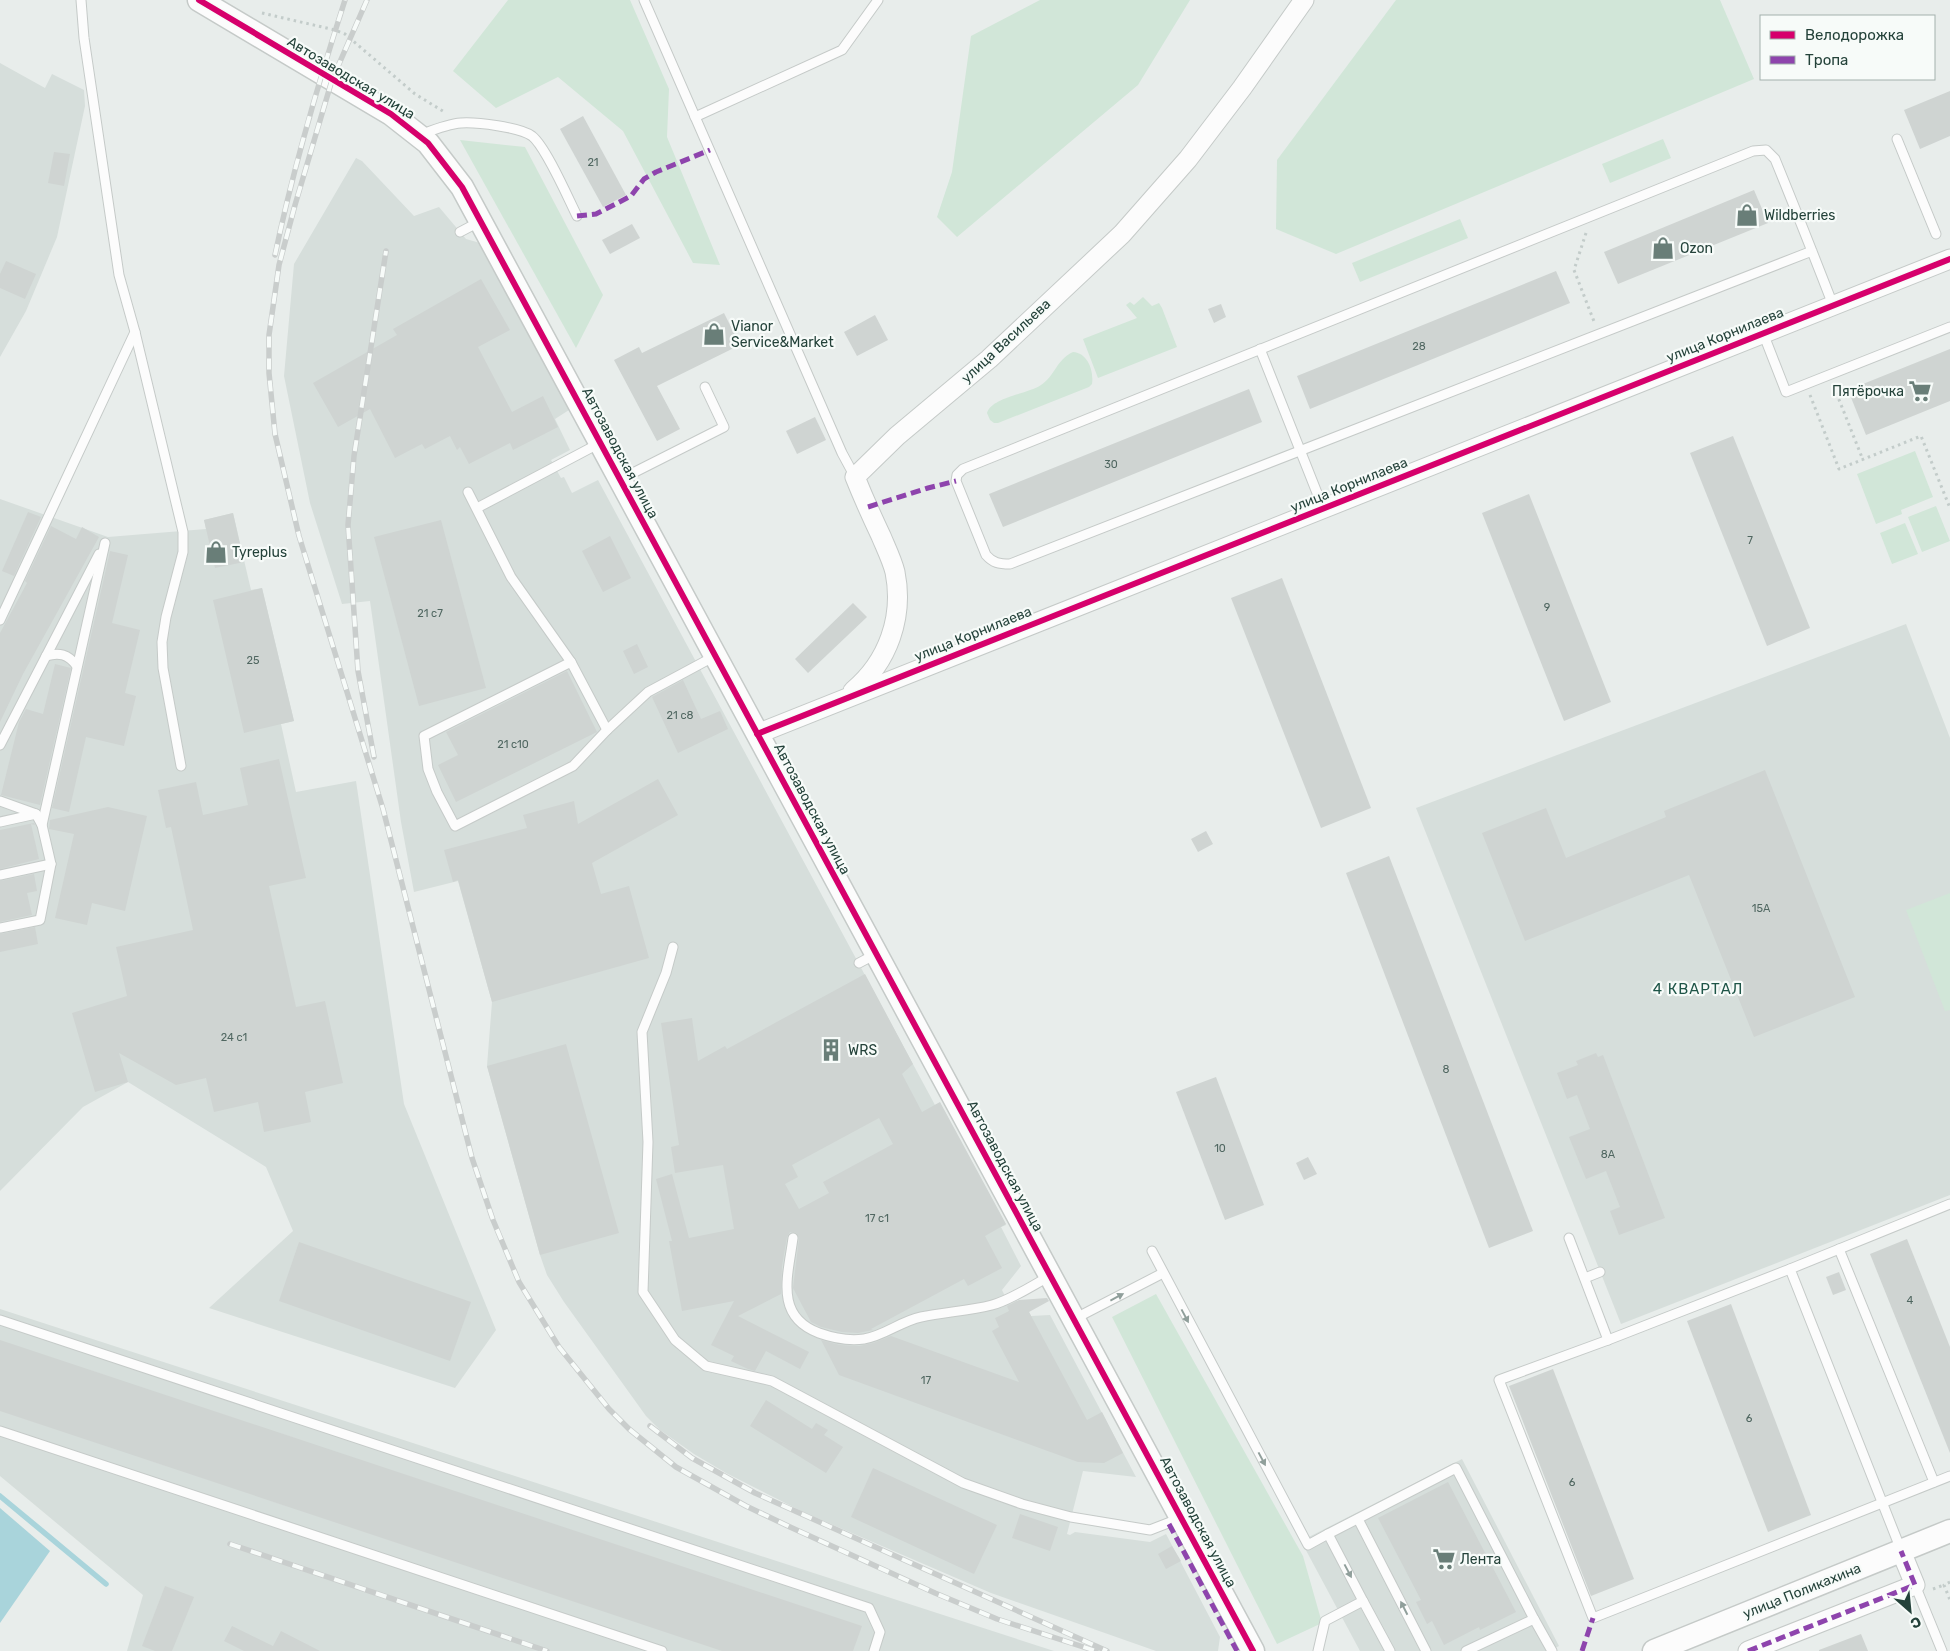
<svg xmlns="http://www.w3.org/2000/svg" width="1950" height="1651" font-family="Rubik,sans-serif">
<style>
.built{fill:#d6dedb}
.green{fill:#d1e6d8}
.water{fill:#a9d4db}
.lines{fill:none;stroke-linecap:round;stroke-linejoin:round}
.stream{stroke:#a9d4db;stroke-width:5.5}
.building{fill:#cfd4d2;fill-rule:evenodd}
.service-casing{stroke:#c5cac8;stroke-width:11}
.minor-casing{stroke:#c5cac8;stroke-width:21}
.tertiary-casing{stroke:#c5cac8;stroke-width:25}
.path{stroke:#c3ccca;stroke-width:3;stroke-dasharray:2.5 4;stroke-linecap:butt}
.service{stroke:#fcfcfc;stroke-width:9}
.minor{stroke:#fcfcfc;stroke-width:19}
.tertiary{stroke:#fcfcfc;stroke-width:22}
.rail-casing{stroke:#c9cdcc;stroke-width:5.5}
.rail{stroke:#f7fbf9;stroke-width:4;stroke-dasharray:11;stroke-linecap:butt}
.quiet{stroke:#8e44ad;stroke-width:5;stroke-dasharray:10 5;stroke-linecap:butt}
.cycleway-casing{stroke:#f7fbf9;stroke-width:9}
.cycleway{stroke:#d6006c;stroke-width:6}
.oneway{fill:#909f9b}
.labels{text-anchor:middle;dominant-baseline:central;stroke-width:4.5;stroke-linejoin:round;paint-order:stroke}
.number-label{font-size:11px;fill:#506761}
.street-label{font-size:14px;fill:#24423a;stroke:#f7fbf9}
.poi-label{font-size:14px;fill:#24423a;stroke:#f7fbf9;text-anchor:start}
.neighbourhood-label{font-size:15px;letter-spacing:1px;fill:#1f5548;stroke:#f7fbf9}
</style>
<rect width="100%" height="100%" fill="#e8edeb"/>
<g class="built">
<path d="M0,63L45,88L52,74L84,90L85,106L57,237L26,311L0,357Z"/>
<path d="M356,158L362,161L414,216L439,207L466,239L480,243L569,410L555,419L570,450L551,460L561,478L564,477L572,493L598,480L935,1105L940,1103L1006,1225L1001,1227L1021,1266L1002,1290L1006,1298L1010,1304L1016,1301L1029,1300V1312L1031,1316L1050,1315L1136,1477L1083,1471L1067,1534L1070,1535L1075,1532L1150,1542L1166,1534L1220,1637L1218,1651H1156L991,1593L803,1512L726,1473L694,1454L660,1430L646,1416L564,1302L547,1275L540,1255L487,1066L492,1002L458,881L414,892L401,822L370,601L342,604L310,503L284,376L294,264Z"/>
<path d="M0,499L108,537L206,529L204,520L233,513L251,590L262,588L294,721L281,724L296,792L356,781L404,1104L496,1330L455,1388L209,1308L293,1231L266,1167L128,1082L83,1107L0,1191Z"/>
<path d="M1906,624L1950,738V1195L1621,1324L1416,808Z"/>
<path d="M0,1309L1054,1651H127L143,1595L0,1476Z"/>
<path d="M1462,1459L1559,1646L1549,1651H1360L1301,1541Z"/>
</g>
<g class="green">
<path d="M508,0H630L669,89L667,137L720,265L693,263L623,131L558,77L496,108L453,71Z"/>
<path d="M1040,0H1190L1138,85L957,237L937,217L952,172L971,36Z"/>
<path d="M1396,0H1720L1754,79L1336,254L1276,229L1277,160Z"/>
<path d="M1663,139L1671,158L1610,183L1602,164Z"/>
<path d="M460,140L525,147L603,295L576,348Z"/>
<path d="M1460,219L1468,238L1360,282L1352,263Z"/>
<path d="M1143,297L1152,306L1159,303L1162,308L1177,347L1098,378L1083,339L1137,318L1126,305L1130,302L1134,305Z"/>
<path d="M1073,352C1088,353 1094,371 1092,384L1089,387L998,423H994L990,420L987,413C992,397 1028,394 1041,385C1055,376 1056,360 1073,352Z"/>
<path d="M1915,451L1933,497L1901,510L1902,514L1876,524L1857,474Z"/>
<path d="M1936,506L1950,541L1922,552L1908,517Z"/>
<path d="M1905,523L1918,554L1892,564L1880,533Z"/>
<path d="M1950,893V1010L1945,1011L1906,910Z"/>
<path d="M1156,1294L1303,1556L1322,1623L1277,1644L1112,1317Z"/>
</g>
<path class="water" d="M0,1508L50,1551L0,1623Z"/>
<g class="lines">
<path class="stream" d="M0,1496L106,1584"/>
</g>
<g class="building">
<path d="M1950,91V136L1920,149L1904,110Z"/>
<path d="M583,116L626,195L603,207L560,129Z"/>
<path d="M54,152L70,154L64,186L48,183Z"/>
<path d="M1754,190L1768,223L1618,284L1604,252Z"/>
<path d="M632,224L640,238L610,254L602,240Z"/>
<path d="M6,261L36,274L25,299L0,288V274Z"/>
<path d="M1556,271L1570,303L1310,409L1297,376Z"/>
<path d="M481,279L510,330L478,347L512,412L543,396L558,427L513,450L510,443L469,464L460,447L457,450L450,436L425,449L422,444L395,458L370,409L338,427L313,383L397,335L393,329Z"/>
<path d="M1221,304L1226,317L1214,323L1208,309Z"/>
<path d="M724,313L740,345L657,386L680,429L657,441L614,360L639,347L642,353Z"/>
<path d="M875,315L888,340L857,356L844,332Z"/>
<path d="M1950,349V401L1866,435L1848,390Z"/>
<path d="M1249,389L1262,422L1003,527L989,494Z"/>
<path d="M815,417L826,440L797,454L786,431Z"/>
<path d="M1733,436L1810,628L1767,646L1690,453Z"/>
<path d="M1529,494L1611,702L1564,721L1482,513Z"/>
<path d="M28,512L41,517L14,576L2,571Z"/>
<path d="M233,513L244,562L215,568L204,520Z"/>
<path d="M441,520L486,688L419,706L374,537Z"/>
<path d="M51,526L76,539L82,527L99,537L23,674L0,722V633L27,583L25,581Z"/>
<path d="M610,536L631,578L603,592L582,551Z"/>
<path d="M110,551L128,555L112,623L140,630L125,693L136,696L124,746L86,737L69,812L52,808Z"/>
<path d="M1282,578L1371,808L1321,828L1231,598Z"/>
<path d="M262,588L294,721L244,733L213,600Z"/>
<path d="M853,603L867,617L808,673L795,659Z"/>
<path d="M637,644L648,667L634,674L623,651Z"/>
<path d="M55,664L71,668L40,805L1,795L19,722L26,709L43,714Z"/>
<path d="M567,671L597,732L456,802L438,765L458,755L446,732Z"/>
<path d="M683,680L701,719L720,711L728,729L678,753L652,697Z"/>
<path d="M279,759L306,878L269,886L296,1007L325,1001L343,1083L305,1092L311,1122L264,1132L258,1102L214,1112L206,1078L176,1085L119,1053L128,1082L95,1092L72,1013L127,996L116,947L193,930L171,827L166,828L158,790L196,782L203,815L248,805L240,768Z"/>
<path d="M1765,770L1855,997L1754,1037L1689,875L1525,941L1482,833L1546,808L1566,858L1666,817L1664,811Z"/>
<path d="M658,779L678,815L592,863L601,894L629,886L649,958L492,1002L458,880L453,882L444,850L527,828L523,815L574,801L578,824Z"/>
<path d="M108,807L147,816L125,911L92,903L87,925L55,918L74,834L49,829L50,820Z"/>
<path d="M34,823L35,825L31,824L39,859L0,869V830Z"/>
<path d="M1206,831L1213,844L1198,852L1191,839Z"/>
<path d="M1389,856L1533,1231L1489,1248L1346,873Z"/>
<path d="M34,874L37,891L27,893L32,915L0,922V881Z"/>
<path d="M35,927L38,944L0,952V934Z"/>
<path d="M865,974L913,1064L902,1074L922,1112L940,1102L1006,1224L985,1236L1002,1268L968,1286L964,1279L871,1329L873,1330L858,1333L842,1332L821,1327L811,1322L793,1288L799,1238L796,1233L790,1232L787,1237L782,1266L781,1294L738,1316L809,1352L800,1369L766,1351L755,1371L748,1369L731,1361L734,1356L711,1345L734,1301L682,1311L669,1241H672L656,1179L672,1174L689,1238L734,1229L723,1165L675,1173L671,1147L679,1145L661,1023L692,1018L698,1061L725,1046L727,1049ZM879,1118L893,1144L823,1182L829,1193L799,1209L785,1184L798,1177L792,1165Z"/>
<path d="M566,1044L619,1233L540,1255L487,1066Z"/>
<path d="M1596,1053L1598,1057L1603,1055L1665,1218L1619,1235L1610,1211L1620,1207L1606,1171L1586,1179L1569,1137L1590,1129L1577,1095L1567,1099L1557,1073L1578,1065L1576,1061Z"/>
<path d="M1216,1077L1264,1205L1225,1220L1176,1092Z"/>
<path d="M1308,1157L1317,1174L1304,1180L1296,1163Z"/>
<path d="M1907,1239L1950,1347V1453L1870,1254Z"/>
<path d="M299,1242L471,1302L450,1361L279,1301Z"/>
<path d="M1839,1272L1846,1290L1833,1295L1826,1277Z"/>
<path d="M1047,1298L1049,1301L1029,1312L1087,1420L1102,1412L1123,1453L1104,1463L1078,1462L839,1375L821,1340L840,1345L859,1346L873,1343L891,1336L1019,1382L992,1331L999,1327L995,1318L1009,1311L1007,1306L1019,1300Z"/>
<path d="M1731,1304L1811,1515L1768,1532L1687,1321Z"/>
<path d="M0,1340L862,1626L853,1651H722L0,1411Z"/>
<path d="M1553,1369L1634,1579L1591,1596L1509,1386Z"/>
<path d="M766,1400L812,1429L816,1423L828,1430L824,1435L843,1447L826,1473L750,1426Z"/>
<path d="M873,1468L997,1525L974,1574L851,1517Z"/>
<path d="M1448,1482L1516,1612L1480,1630L1479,1627L1444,1645L1432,1621L1427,1624L1416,1602L1421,1600L1378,1518Z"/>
<path d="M1020,1514L1058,1527L1050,1551L1012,1538Z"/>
<path d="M1172,1546L1181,1561L1166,1569L1158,1554Z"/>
<path d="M165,1586L194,1597L172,1651H155L142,1646Z"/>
<path d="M232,1626L273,1646L281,1631L320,1651H244L224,1641Z"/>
<path d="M1861,1634L1868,1651H1819V1650Z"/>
</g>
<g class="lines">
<defs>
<g id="service">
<path d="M81,0L84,38L119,275L135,332L183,532V552L166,617L162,642L163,668L181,766"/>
<path d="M644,0L842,453L855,477"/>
<path d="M695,117L842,50L878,0"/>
<path d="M420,135C433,130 447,124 461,123C476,122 520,127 532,136C546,147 568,198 577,216"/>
<path d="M1897,139L1936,234"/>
<path d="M460,232L479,222"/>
<path d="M1812,251L1010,564C999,564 993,563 986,555L956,481L957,475L963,469L1753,151L1766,150L1775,159C1795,208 1814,256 1833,305"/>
<path d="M1763,333L1786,392L1950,327"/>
<path d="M1260,349L1323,508"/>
<path d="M621,479L724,427L705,387"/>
<path d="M468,492L511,577L571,662L607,730"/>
<path d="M477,508L600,443"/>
<path d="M0,620L135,332"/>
<path d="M46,656C59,652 68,654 77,666"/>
<path d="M571,662L424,736L428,769L437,792L455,826L573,766L607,730L648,692L715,656"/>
<path d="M0,745L99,554"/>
<path d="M0,801L36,814L42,825L51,864L40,920L0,928"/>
<path d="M0,822L36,814"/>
<path d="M42,825L105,543"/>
<path d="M0,875L51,864"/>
<path d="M673,947L666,973L642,1032L648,1142L643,1292L675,1340L706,1366L772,1381L963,1483L1022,1504L1071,1517L1150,1530L1181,1518"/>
<path d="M859,963L876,954"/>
<path d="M793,1238C788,1276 774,1316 819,1333C833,1338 849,1341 864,1339C884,1336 901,1321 921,1317C944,1312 969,1311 992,1305C1011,1300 1033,1285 1050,1276"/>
<path d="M1569,1238L1608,1340"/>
<path d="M1839,1249L1934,1482"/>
<path d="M1152,1251L1308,1545L1328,1534L1363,1601L1325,1621L1318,1651"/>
<path d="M1790,1269L1608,1340L1499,1380L1593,1618L1950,1476"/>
<path d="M1585,1278L1600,1272"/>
<path d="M1074,1319L1163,1273"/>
<path d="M0,1320L869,1608L880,1632L874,1651"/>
<path d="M0,1431L662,1651"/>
<path d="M1358,1519L1426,1651"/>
<path d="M1328,1534L1456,1468L1534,1619L1466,1651"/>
<path d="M1901,1550L1790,1269L1950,1204"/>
<path d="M1915,1585L1942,1651"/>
<path d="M1363,1601L1390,1651"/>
<path d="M1534,1619L1552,1651"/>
</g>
<g id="minor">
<path d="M853,691C888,662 904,617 895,572C892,560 886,548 881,536C872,517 863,497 855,477L897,436L989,359L1122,234L1188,159L1242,88L1304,0"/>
<path d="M757,734L1950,259"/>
<path d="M1748,1651L1915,1585L1901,1551"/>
</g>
<g id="tertiary">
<path d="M199,0L391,114L428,143L462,187L1253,1651"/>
<path d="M1654,1651L1950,1531"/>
</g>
</defs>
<use href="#service" class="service-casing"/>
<use href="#minor" class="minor-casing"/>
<use href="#tertiary" class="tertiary-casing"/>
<g class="path">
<path d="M262,13L335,30L345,34L415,94L446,113"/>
<path d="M1586,233L1574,270L1595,324"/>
<path d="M1834,387L1863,460"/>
<path d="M1810,395L1839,469L1921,436L1950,508"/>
<path d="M1950,1582L1944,1585L1950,1600"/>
<path d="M1933,1589L1944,1585"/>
</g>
<use href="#service" class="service"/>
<use href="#minor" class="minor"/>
<use href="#tertiary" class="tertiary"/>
<defs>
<g id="rail">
<path d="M367,0L332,80L295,205L279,265L269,335V373L275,434L299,536L383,809L472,1158L493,1220L519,1282L559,1347L609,1409L629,1429L676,1467L746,1506L790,1527L935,1593L997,1619L1096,1651"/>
<path d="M275,255C293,169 318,84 345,0"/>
<path d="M374,757L358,671L348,525L354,456L386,251"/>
<path d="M650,1426L692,1458L755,1493L1107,1651"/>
<path d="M230,1544L547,1651"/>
</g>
</defs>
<use href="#rail" class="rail-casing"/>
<use href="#rail" class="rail"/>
<g class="quiet">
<path d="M577,216L596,214L631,196L644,179L656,172L710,150"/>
<path d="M868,507L928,488L956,481"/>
<path d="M1169,1524L1237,1651"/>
<path d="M1582,1651L1593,1618"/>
<path d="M1748,1651L1915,1585L1901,1551"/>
</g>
<defs>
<g id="cycleway">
<path d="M199,0L391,114L428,143L462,187L1253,1651"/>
<path d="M757,734L1950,259"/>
</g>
</defs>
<use href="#cycleway" class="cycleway-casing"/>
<use href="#cycleway" class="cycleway"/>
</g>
<defs><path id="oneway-solid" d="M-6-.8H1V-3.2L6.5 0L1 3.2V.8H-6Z" transform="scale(1.25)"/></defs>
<g class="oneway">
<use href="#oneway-solid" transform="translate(1117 1297) rotate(-28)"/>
<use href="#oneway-solid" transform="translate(1185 1316) rotate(62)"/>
<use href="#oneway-solid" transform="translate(1262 1459) rotate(62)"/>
<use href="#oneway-solid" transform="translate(1348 1571) rotate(62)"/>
<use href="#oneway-solid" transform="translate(1404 1608) rotate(-117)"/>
</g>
<defs>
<symbol id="shop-bare" viewBox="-9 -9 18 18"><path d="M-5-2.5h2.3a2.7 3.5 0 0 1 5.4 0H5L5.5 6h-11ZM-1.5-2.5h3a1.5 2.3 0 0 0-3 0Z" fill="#697e78" stroke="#f7fbf9" stroke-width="2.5" paint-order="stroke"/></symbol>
<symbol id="supermarket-bare" viewBox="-9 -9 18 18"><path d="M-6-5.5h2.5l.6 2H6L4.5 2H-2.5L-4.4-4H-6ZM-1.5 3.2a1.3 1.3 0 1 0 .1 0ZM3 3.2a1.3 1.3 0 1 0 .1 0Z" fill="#697e78" stroke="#f7fbf9" stroke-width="2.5" paint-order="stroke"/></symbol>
<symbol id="building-bare" viewBox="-9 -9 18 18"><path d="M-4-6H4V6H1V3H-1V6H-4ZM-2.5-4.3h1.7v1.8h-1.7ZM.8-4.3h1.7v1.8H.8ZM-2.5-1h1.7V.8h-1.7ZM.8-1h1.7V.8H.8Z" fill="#697e78" stroke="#f7fbf9" stroke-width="2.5" paint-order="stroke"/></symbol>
</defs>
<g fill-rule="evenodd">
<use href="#shop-bare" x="1731" y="199" width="32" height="32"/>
<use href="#shop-bare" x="1647" y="232" width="32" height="32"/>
<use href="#shop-bare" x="698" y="318" width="32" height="32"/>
<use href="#supermarket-bare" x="1904" y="375" width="32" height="32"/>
<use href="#shop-bare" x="200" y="536" width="32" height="32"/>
<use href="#building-bare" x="815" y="1034" width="32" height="32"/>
<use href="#supermarket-bare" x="1428" y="1543" width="32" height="32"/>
</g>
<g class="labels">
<g class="number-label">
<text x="593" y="162">21</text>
<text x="1419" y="346">28</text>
<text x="1111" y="464">30</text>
<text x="1750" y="540">7</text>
<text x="1547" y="607">9</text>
<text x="430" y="613">21 с7</text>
<text x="253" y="660">25</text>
<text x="680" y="715">21 с8</text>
<text x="513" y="744">21 с10</text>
<text x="1761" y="908">15А</text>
<text x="234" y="1037">24 с1</text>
<text x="1446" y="1069">8</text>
<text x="1220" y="1148">10</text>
<text x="1608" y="1154">8А</text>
<text x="877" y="1218">17 с1</text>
<text x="1910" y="1300">4</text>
<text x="926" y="1380">17</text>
<text x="1749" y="1418">6</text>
<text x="1572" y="1482">6</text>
</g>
<g class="street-label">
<text transform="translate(351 78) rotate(31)">Автозаводская улица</text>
<text transform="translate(1725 335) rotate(-22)">улица Корнилаева</text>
<text transform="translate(1006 341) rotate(-43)">улица Васильева</text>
<text transform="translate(620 453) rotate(62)">Автозаводская улица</text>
<text transform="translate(1349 485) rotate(-22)">улица Корнилаева</text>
<text transform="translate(973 634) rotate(-22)">улица Корнилаева</text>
<text transform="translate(812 809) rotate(62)">Автозаводская улица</text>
<text transform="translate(1005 1166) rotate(62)">Автозаводская улица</text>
<text transform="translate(1198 1522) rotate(62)">Автозаводская улица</text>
<text transform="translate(1802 1591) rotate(-22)">улица Поликахина</text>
</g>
<g class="poi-label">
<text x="1764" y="215">Wildberries</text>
<text x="1680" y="248">Ozon</text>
<text x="731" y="326">Vianor<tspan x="731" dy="16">Service&amp;Market</tspan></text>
<text x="1904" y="391" text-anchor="end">Пятёрочка</text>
<text x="232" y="552">Tyreplus</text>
<text x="848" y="1050">WRS</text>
<text x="1460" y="1559">Лента</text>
</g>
<g class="neighbourhood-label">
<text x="1698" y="989">4 КВАРТАЛ</text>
</g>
</g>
<rect x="1760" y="15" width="175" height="65" fill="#f7fbf9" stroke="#a3b1ad"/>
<rect x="1770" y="31" width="25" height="8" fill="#d6006c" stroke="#a3b1ad"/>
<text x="1805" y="40" font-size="15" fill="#24423a">Велодорожка</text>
<rect x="1770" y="56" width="25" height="8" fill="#8e44ad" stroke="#a3b1ad"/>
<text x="1805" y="65" font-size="15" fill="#24423a">Тропа</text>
<g transform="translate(1910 1611) rotate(153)" stroke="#f7fbf9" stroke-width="4" paint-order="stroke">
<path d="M0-4L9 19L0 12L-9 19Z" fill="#24423a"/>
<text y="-8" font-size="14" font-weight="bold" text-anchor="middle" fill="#24423a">С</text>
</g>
</svg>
